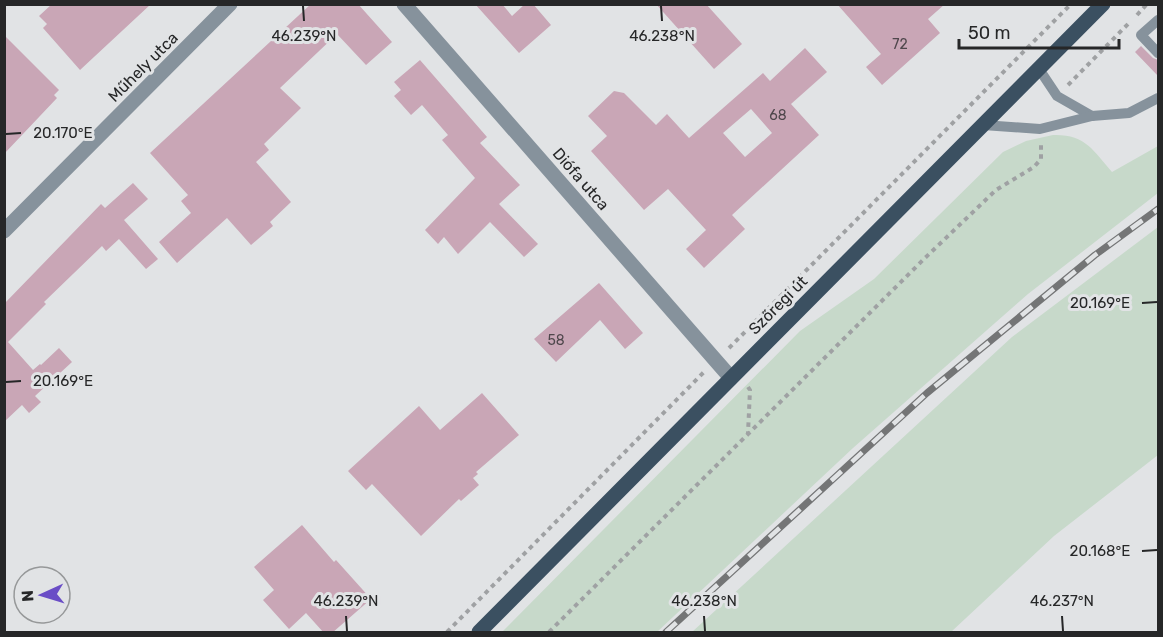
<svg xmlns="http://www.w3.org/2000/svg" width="1163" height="637" font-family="Rubik,sans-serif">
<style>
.green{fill:#c7d9ca}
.building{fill:#c9a6b6;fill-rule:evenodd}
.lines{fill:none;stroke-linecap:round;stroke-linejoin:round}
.path{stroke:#9fa1a3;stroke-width:4;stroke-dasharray:4.5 4.5;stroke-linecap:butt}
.lane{stroke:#86929c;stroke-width:10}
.street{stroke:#86929c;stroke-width:15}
.primary{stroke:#3b5061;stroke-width:15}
.rail-casing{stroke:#747576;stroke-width:7}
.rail{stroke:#e1e3e5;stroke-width:4.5;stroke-dasharray:14;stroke-linecap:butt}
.ticks{fill:none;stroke:#262728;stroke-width:2}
.labels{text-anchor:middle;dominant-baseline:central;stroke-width:6;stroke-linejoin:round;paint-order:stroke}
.number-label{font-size:14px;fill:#4f474c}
.street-label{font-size:16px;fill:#262728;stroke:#e1e3e5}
.ticks-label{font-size:15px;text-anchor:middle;fill:#262728;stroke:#e1e3e5;stroke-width:6;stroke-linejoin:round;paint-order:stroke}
</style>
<rect width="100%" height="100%" fill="#e1e3e5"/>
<g class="green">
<path d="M1053,135C1085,134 1093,150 1112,172L1158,146V193L1028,294L853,448L657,632H502L800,331L874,279L1003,152L1026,141Z"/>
<path d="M1158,227V455L1054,536L951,632H692L1012,337Z"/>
</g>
<g class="building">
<path d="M52,4H151L80,70L43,28L47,24L39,16Z"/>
<path d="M311,4H358L392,42L366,65L337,34L280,88L301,108L264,144L269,150L256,162L291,202L270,222L273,226L251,245L227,218L177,263L159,242L191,213L181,201L188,195L150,153Z"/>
<path d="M475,4H502L512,16L525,4H533L551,25L519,53Z"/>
<path d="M656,4H706L742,44L714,69Z"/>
<path d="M837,4H945L928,19L940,33L882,85L866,67L881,54Z"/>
<path d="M4,35L59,90L54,95L57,98L4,154Z"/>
<path d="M1141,46L1153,58L1158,60V76L1135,52Z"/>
<path d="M805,48L827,72L791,104L819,135L732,215L745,229L704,268L686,249L706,230L668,189L644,210L591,151L607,136L588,116L614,91L624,93L656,125L667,114L689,138L763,73L770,81ZM751,109L772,133L745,157L723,133Z"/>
<path d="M420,60L487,137L480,143L520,185L499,204L538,244L524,257L490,222L458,254L444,237L438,244L425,230L475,178L442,140L448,135L422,105L411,115L394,96L401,90L394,82Z"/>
<path d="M133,183L148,199L124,220L158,259L146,269L119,239L106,251L102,246L44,302L46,304L8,342L33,370L40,364L41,365L59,348L72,362L35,396L41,402L29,413L22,405L4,422V304L101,204L105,208Z"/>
<path d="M599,283L643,333L625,349L600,320L556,362L534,339Z"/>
<path d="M482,393L519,435L476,472L478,474L473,478L479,485L461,501L459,499L421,536L372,484L366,490L348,471L419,406L440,430Z"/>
<path d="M302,525L334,562L336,560L371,599L332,633H324L306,613L289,629L263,600L274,590L254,567Z"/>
</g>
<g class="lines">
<g class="path">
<path d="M1137,15L1147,4"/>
<path d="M1068,85L1128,24"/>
<path d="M729,348L1071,4"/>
<path d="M748,387L750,390L748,433"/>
<path d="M447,632L704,372"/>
<path d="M549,632L925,258L996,190L1034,167L1041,159V142"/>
</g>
<g class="lane">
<path d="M1158,20L1141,35L1158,53"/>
<path d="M1039,69L1057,96L1092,116"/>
<path d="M983,125L1040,129L1092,116L1129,113L1158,98"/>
</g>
<g class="street">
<path d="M404,4L731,378"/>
<path d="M4,231L230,4"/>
</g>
<path class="primary" d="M479,632L1103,4"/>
<defs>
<path id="rail" d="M666,632L927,393L1095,255L1158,209"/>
</defs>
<use href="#rail" class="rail-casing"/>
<use href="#rail" class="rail"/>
</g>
<path class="ticks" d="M303,6L304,21M661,6L662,21M6,134L21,133M1142,303L1157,302M6,382L21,381M1142,551L1157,550M346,616L347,631M704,616L705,631M1062,616L1063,631"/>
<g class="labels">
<g class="number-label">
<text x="900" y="44">72</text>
<text x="778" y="115">68</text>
<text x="556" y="340">58</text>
</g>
<g class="street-label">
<text transform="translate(143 67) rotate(-45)">Műhely utca</text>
<text transform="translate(581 179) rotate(49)">Diófa utca</text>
<text transform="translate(778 305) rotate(-45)">Szőregi út</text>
</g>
</g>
<g class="ticks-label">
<text x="304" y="41">46.239°N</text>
<text x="662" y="41">46.238°N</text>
<text x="63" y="138">20.170°E</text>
<text x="1100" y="308">20.169°E</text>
<text x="63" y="386">20.169°E</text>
<text x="1100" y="556">20.168°E</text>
<text x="346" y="606">46.239°N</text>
<text x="704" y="606">46.238°N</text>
<text x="1062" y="606">46.237°N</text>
</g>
<rect width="1163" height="637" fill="none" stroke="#262728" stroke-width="12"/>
<g transform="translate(42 595) rotate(266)"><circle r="28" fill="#e1e3e5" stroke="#969899" stroke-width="1.5"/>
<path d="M0-4.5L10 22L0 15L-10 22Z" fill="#6a4dc6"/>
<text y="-9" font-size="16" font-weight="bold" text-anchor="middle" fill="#262728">N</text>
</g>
<path d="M959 39v9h160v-9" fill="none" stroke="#262728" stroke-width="3"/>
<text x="968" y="39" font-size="18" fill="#262728" stroke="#e1e3e5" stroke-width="4.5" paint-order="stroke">50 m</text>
</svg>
